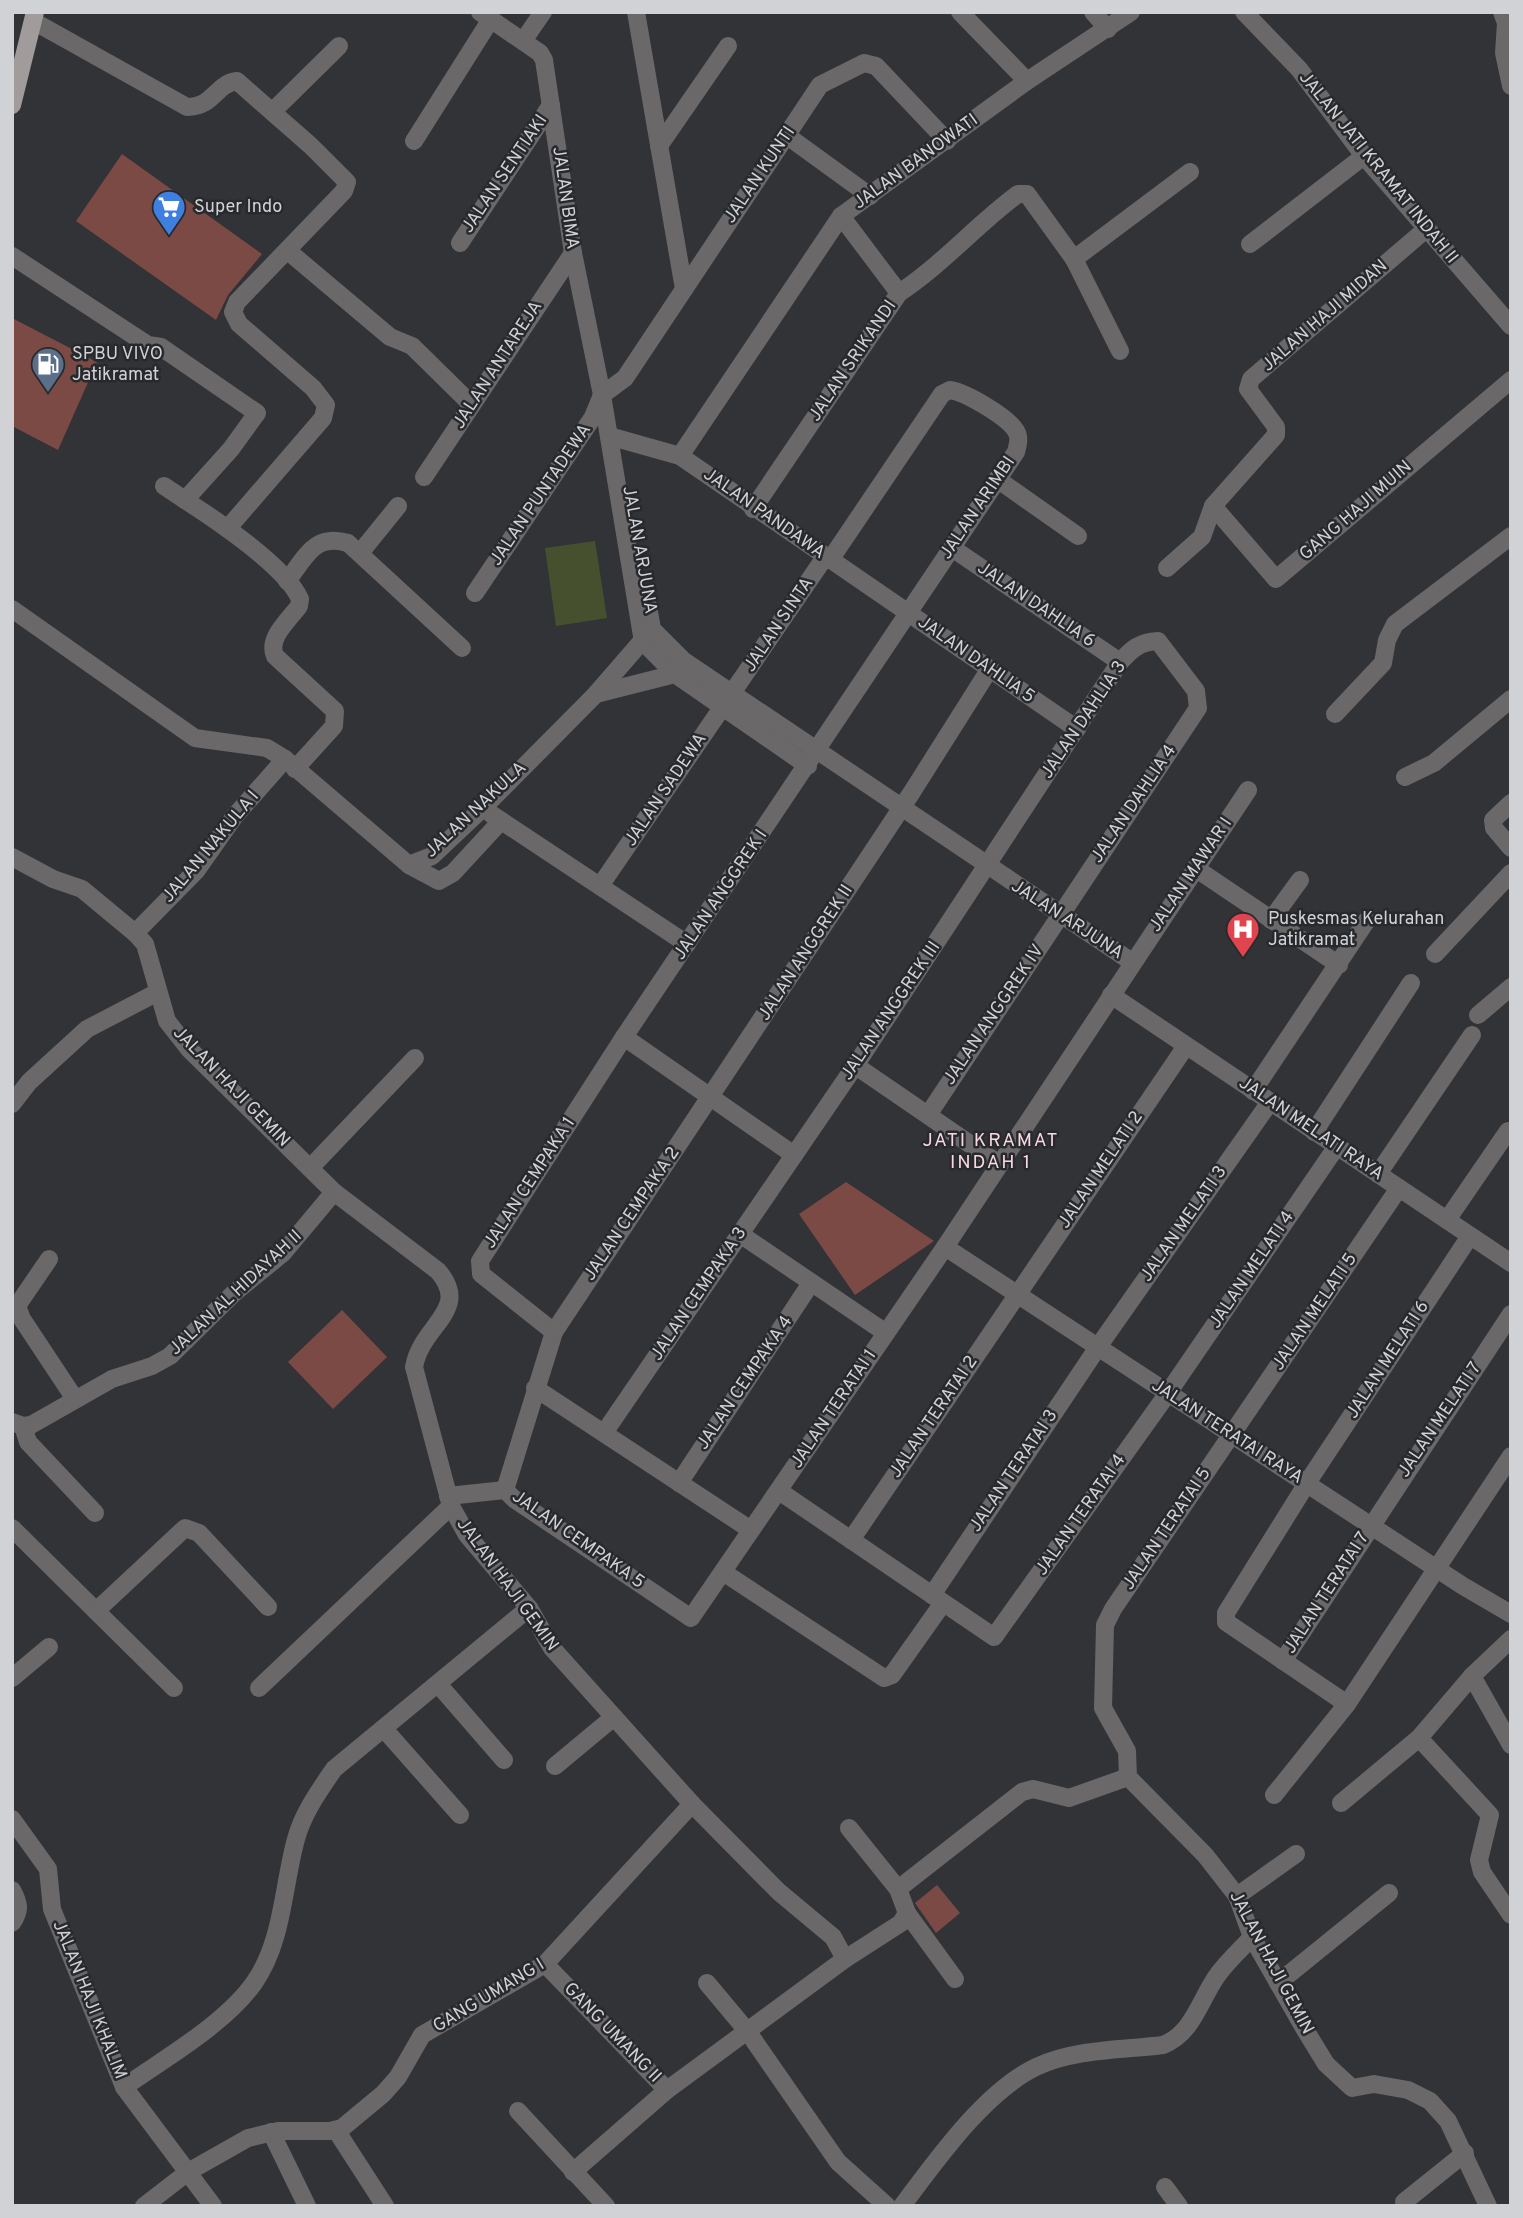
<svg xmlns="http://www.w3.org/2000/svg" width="1523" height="2218" font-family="Overpass,sans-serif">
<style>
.green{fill:#47502e}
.building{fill:#7c4a45}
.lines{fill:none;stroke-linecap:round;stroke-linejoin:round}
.minor{stroke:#6a6868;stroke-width:18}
.major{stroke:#a19b9b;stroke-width:18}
.labels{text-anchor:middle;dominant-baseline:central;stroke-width:5;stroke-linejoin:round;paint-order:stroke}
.street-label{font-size:18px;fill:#d1d2d5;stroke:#27292d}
.poi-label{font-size:18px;fill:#d1d2d5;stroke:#27292d;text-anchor:start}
.neighbourhood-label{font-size:19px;letter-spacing:2px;fill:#fad8e1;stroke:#27292d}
</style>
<rect width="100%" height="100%" fill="#313337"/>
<path class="green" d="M595,541L607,618L556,626L545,548Z"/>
<g class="building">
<path d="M122,154L262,254L228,295L216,320L76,221Z"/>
<path d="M12,318L97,362L58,450L12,426Z"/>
<path d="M846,1182L934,1241L855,1295L799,1214Z"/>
<path d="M342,1310L387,1357L333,1409L288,1362Z"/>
<path d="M937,1885L960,1913L936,1933L915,1903Z"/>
</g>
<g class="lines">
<g class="minor">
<path d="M480,12L540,53L544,60L573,253L602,395L643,642L675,674L808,766"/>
<path d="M636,12L684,289"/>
<path d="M960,12L1027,81"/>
<path d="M1093,12L1108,29"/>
<path d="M1244,12L1299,69L1364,156L1511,326"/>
<path d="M1502,12L1506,23L1504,53L1511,86"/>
<path d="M33,21L187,107C214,107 215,84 237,81L311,146L347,182L344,191L237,302L233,312L239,324L313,388L326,405L323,418L228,528"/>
<path d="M523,41L543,12"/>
<path d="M273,111L339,46"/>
<path d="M786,135L870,196"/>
<path d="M414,141L491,19"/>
<path d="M659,146L728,46"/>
<path d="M460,243L551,105"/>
<path d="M1250,244L1364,156"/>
<path d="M288,251L390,337L412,346L472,405"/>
<path d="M12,256L148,345L161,347L257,413L231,449L185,500C216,520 286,567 300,599L299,606C289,620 267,638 275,656L335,711L334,726L295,769"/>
<path d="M1074,259L1190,172"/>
<path d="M899,293C943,264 976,225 1018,194H1027L1074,259L1120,351"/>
<path d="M609,436L680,456L1077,729"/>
<path d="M680,456L841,216L1027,81L1131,12"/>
<path d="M424,477L573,253"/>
<path d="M997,479L1078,536"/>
<path d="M164,486L185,500"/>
<path d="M1213,506L1276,579L1511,380"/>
<path d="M753,509L899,293L841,216"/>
<path d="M952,548L1120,662"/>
<path d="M360,553L398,506"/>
<path d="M830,560L942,394L950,390C965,392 1008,417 1016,431C1020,438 1018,444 1016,452L624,1037L480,1261L481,1274L554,1332L505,1490L514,1499L691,1618L945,1247L1248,790"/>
<path d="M1167,568L1202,537L1213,506L1276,435V427L1248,389L1251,379L1425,230"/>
<path d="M287,581C306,557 314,533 348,543L462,648"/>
<path d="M475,593L593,417L602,395L625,378L820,85L864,63L876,66L947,141"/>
<path d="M648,606L652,629L684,661L1132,962"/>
<path d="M12,609L195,738L267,748L285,759L409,865L439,881L453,873L501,821"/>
<path d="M596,694L675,674L680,666"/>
<path d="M1335,714L1383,663L1387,640L1395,624L1511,536"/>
<path d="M1405,777L1434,763L1511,699"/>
<path d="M1511,803L1493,820L1494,828L1511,848"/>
<path d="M491,814L687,944"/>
<path d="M12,857L53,879L82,889L135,933L145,944L167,1021L189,1049L334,1192L438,1271C472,1310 421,1325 414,1367L451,1506L467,1535L529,1608L552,1648L692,1804L779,1892L833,1937L845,1959L667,2090L545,1964"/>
<path d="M409,865L432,856L483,808L596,694L649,633"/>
<path d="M1195,868L1339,965"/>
<path d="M600,886L825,557"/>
<path d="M1271,920L1300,880"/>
<path d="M135,933L196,871L234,817L285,759"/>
<path d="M1435,954L1511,873"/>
<path d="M1111,995L1511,1263"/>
<path d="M1478,1015L1511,987"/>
<path d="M624,1037L794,1155"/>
<path d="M856,1066L999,1164"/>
<path d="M1253,1091L1367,920"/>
<path d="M12,1104L29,1082L87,1029L158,992"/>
<path d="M1314,1132L1411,983"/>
<path d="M310,1168L415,1058"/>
<path d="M1378,1174L1472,1035"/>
<path d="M1399,1188L1113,1609L1105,1625L1103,1708L1127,1751L1128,1777L1205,1855L1237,1896L1252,1937L1304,2028L1326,2064L1352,2088L1374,2084L1408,2090L1430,2101L1448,2121L1488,2206"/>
<path d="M1447,1220L1508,1131"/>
<path d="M740,1234L886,1333"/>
<path d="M1470,1236L1309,1480L1226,1613V1622L1347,1704L1511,1456"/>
<path d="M945,1247L1463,1586L1511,1614"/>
<path d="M49,1259L17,1306L22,1319L75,1399"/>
<path d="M554,1332L912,792L989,670"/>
<path d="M535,1388L751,1530"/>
<path d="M12,1422L23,1426L31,1425L112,1379L152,1366L170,1356L234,1293L283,1253L334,1192"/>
<path d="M23,1426L28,1442L95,1513"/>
<path d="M604,1433L857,1063L1120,662C1132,649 1139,642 1158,641L1196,691L1198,708L928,1115"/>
<path d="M679,1483L811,1283"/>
<path d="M779,1491L994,1637L1168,1393L1337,1146"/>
<path d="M448,1496L505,1490"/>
<path d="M12,1528L174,1688"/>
<path d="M851,1540L1186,1046"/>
<path d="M723,1572L884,1678L892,1675L943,1603"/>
<path d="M932,1595L1098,1347L1270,1102"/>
<path d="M96,1611L185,1528L199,1533L268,1607"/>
<path d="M1283,1661L1511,1314"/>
<path d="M1472,1676L1511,1745"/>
<path d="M12,1678L49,1647"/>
<path d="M438,1684L504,1760"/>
<path d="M259,1688L451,1506"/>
<path d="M384,1729L460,1815"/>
<path d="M1419,1738L1490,1815L1479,1860L1482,1872L1511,1915"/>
<path d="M555,1766L614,1717"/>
<path d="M1274,1795L1347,1704"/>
<path d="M1341,1803L1419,1738L1472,1676L1511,1639"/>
<path d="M12,1819L48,1869L52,1909L124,2087L213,2206"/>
<path d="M898,1889L1022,1792L1033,1789L1069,1798L1128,1777"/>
<path d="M12,1890C19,1903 21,1910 12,1923"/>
<path d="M1237,1896L1296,1854"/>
<path d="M907,1913L955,1979"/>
<path d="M845,1959L901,1923L907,1913L898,1889L849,1828"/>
<path d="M707,1983L748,2032L838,2162L887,2206"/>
<path d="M1278,1983L1389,1893"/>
<path d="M124,2087C165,2058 225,2024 254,1983C283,1942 283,1886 296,1839C303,1813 319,1791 334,1769L529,1608"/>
<path d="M518,2111L606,2206"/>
<path d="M336,2130L385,2206"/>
<path d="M271,2132L307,2206"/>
<path d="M573,2172L667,2090"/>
<path d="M1165,2187L1179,2206"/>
<path d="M1404,2202L1465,2153"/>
<path d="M144,2206L188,2172L248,2138L278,2131H330L342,2128L383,2094L398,2077L422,2035L545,1964L692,1804"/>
<path d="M902,2206C936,2161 984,2092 1036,2067C1074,2049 1122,2050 1163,2045C1194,2033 1200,1998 1219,1973C1229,1960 1241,1949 1252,1937"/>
</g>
<path class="major" d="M12,105L35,12"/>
</g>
<defs>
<symbol id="supermarket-pin" viewBox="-11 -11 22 30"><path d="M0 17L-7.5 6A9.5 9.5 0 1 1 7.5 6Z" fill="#3f7fe0" stroke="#27292d"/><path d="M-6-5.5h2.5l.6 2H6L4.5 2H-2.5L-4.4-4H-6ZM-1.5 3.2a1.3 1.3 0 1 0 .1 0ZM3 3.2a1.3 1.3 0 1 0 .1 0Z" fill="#fff"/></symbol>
<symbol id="fuel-pin" viewBox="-11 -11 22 30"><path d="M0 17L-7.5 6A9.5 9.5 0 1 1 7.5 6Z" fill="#5c6f8a" stroke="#27292d"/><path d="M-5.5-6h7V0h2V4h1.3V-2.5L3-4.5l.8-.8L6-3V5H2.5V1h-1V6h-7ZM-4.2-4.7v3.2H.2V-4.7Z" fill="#fff"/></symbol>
<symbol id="hospital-pin" viewBox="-11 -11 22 30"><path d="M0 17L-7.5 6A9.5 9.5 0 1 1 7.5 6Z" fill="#e0444e" stroke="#27292d"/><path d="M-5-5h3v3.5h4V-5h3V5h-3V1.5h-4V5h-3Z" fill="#fff"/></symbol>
</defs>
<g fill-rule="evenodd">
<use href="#supermarket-pin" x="150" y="188" width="38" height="52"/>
<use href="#fuel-pin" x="29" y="345" width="38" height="52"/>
<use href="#hospital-pin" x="1224" y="910" width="38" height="52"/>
</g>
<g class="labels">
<g class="street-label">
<text transform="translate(916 162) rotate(-36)">JALAN BANOWATI</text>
<text transform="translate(1378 168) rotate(51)">JALAN JATI KRAMAT INDAH II</text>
<text transform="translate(505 174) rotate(-56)">JALAN SENTIAKI</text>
<text transform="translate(760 175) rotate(-56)">JALAN KUNTI</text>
<text transform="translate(565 198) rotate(82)">JALAN BIMA</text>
<text transform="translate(1325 316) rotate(-41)">JALAN HAJI MIDAN</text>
<text transform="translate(853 361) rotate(-56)">JALAN SRIKANDI</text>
<text transform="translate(498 365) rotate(-57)">JALAN ANTAREJA</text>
<text transform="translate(541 495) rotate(-56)">JALAN PUNTADEWA</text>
<text transform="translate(978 508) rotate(-56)">JALAN ARIMBI</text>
<text transform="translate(1356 511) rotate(-41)">GANG HAJI MUIN</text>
<text transform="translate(764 514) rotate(35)">JALAN PANDAWA</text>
<text transform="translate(639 550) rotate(80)">JALAN ARJUNA</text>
<text transform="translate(1036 605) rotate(34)">JALAN DAHLIA 6</text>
<text transform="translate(779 625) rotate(-56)">JALAN SINTA</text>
<text transform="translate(976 660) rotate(35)">JALAN DAHLIA 5</text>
<text transform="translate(1084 720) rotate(-56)">JALAN DAHLIA 3</text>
<text transform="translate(666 790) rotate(-56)">JALAN SADEWA</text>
<text transform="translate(1134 804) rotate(-56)">JALAN DAHLIA 4</text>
<text transform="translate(476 810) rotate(-43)">JALAN NAKULA</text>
<text transform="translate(211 847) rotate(-50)">JALAN NAKULA I</text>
<text transform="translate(1191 875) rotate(-56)">JALAN MAWAR I</text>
<text transform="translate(721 895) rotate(-56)">JALAN ANGGREK I</text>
<text transform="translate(1067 920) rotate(33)">JALAN ARJUNA</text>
<text transform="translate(806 953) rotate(-57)">JALAN ANGGREK II</text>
<text transform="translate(891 1011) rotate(-56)">JALAN ANGGREK III</text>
<text transform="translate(994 1015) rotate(-56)">JALAN ANGGREK IV</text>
<text transform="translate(231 1087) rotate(46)">JALAN HAJI GEMIN</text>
<text transform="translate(1311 1129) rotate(34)">JALAN MELATI RAYA</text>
<text transform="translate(1101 1170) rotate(-56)">JALAN MELATI 2</text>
<text transform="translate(530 1183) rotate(-57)">JALAN CEMPAKA 1</text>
<text transform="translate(632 1214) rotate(-56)">JALAN CEMPAKA 2</text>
<text transform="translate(1184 1224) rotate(-55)">JALAN MELATI 3</text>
<text transform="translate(1252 1270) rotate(-56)">JALAN MELATI 4</text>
<text transform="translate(236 1293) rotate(-43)">JALAN AL HIDAYAH II</text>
<text transform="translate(699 1294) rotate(-56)">JALAN CEMPAKA 3</text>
<text transform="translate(1315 1312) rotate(-56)">JALAN MELATI 5</text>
<text transform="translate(1388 1360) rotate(-57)">JALAN MELATI 6</text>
<text transform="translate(745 1383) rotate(-56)">JALAN CEMPAKA 4</text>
<text transform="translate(834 1409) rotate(-56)">JALAN TERATAI 1</text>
<text transform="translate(934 1417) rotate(-56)">JALAN TERATAI 2</text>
<text transform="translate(1440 1420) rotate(-56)">JALAN MELATI 7</text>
<text transform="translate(1227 1432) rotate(33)">JALAN TERATAI RAYA</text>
<text transform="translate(1014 1471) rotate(-56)">JALAN TERATAI 3</text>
<text transform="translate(1081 1515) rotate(-55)">JALAN TERATAI 4</text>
<text transform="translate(1167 1529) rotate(-56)">JALAN TERATAI 5</text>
<text transform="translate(578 1540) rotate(35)">JALAN CEMPAKA 5</text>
<text transform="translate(507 1585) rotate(54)">JALAN HAJI GEMIN</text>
<text transform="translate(1327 1593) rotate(-57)">JALAN TERATAI 7</text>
<text transform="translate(1271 1963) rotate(62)">JALAN HAJI GEMIN</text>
<text transform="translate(489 1996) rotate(-31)">GANG UMANG I</text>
<text transform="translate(89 2000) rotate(68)">JALAN HAJI KHALIM</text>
<text transform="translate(612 2033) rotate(46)">GANG UMANG II</text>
</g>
<g class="poi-label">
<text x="194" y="207">Super Indo</text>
<text x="72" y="354">SPBU VIVO<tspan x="72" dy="21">Jatikramat</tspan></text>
<text x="1268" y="919">Puskesmas Kelurahan<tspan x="1268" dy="21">Jatikramat</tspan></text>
</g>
<g class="neighbourhood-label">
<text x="991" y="1141">JATI KRAMAT<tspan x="991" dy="22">INDAH 1</tspan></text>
</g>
</g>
<rect width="1523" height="2218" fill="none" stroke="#d1d2d5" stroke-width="28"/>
</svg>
